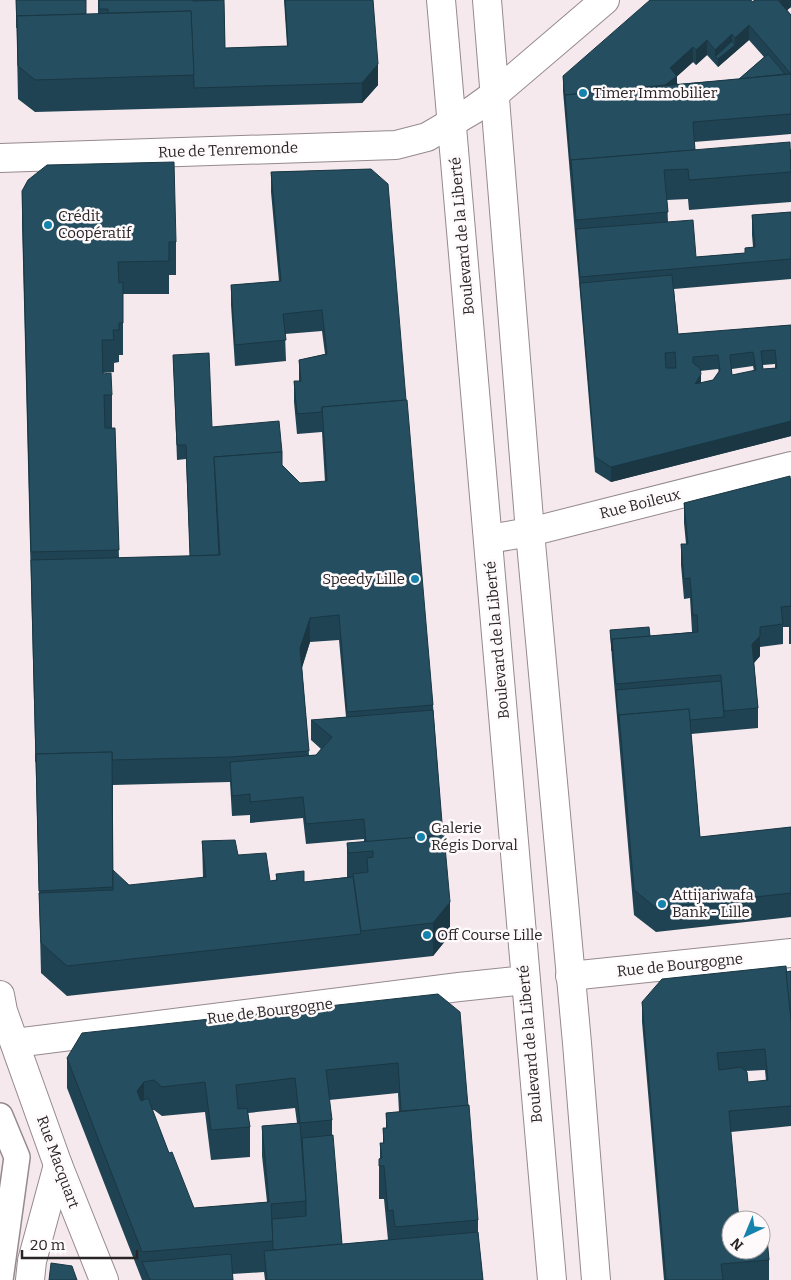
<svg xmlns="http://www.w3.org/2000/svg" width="791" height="1280" font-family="Bitter,serif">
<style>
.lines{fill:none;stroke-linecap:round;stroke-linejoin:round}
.pedestrian-casing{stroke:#958a8e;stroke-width:28}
.minor-casing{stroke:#958a8e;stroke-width:30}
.secondary-casing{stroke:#958a8e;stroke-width:30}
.pedestrian{stroke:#fff;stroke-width:25}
.minor{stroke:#fff;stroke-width:28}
.secondary{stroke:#fff;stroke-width:28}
.wall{fill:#204353;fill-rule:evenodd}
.shaded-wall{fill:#1a3743}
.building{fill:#254e60;stroke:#1a3743;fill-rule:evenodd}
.poi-dot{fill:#1583ab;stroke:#fef9fb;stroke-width:2}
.labels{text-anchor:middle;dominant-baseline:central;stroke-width:5;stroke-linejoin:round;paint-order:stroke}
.poi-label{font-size:15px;fill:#292426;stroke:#fef9fb;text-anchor:start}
.street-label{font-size:15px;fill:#292426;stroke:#fef9fb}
</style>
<rect width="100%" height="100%" fill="#f6e9ed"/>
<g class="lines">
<defs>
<path id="pedestrian" d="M0,1116L17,1157L0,1280"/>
<g id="minor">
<path d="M0,158L396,145L427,137L473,110L495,94L605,0"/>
<path d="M489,539L530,532L791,466"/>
<path d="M570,976L791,953"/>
<path d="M0,995L3,1011L58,1165L104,1280"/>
<path d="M15,1043L459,987L525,980"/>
<path d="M30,1280L32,1261L58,1165"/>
</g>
<g id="secondary">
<path d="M441,0L552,1280"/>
<path d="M487,0L530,532L577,1043L596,1280"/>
</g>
</defs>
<use href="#pedestrian" class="pedestrian-casing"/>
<use href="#minor" class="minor-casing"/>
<use href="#secondary" class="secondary-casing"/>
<use href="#pedestrian" class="pedestrian"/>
<use href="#minor" class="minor"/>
<use href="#secondary" class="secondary"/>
</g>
<g class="wall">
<path d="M16,0H86V14H98V0H224L225,48L287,46L284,0H373L378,85L362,103L35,112L18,99Z"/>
<path d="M755,0H791V7L787,10L791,15V134L694,142L695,150L791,149V202L689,210L688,199L667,200L668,222L696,257L745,253V248L753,247L752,235V215L791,212V279L674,289L678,334L791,325V436L611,482L595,472L563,91V76L752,2ZM749,40L764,57L739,79L678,84L677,83V76L693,62L696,65L707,55L718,67ZM775,364V368L763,369V365ZM753,366L754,371L732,375V369ZM718,369L719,372L713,380L701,383L700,371Z"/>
<path d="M371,169L433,705L450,935L433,956L67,996L41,973L31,585L22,223V191L176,242V275H169V294H123V355H119V362L114,363V372L103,373L112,395V428H105H115L119,558L190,556L186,459L177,460L173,355L212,427L282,466L300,483L325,482L322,432L297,434L294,402V381H299V360L325,354L322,331L285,334L286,361L235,366L231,305V285L279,281L271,192V172ZM339,640L346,717L311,720V740L321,749L316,755H309L302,668L310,642ZM230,782L232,816L250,815V823L303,818L306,844L364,839V842L347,843V877L304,882L276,874V880L270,881L238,855L202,841L203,878L113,887V785Z"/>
<path d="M791,484V644H789V627H783V644L760,647V656L754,663L758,708V728L691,734L700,837L791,827V917L656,932L634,915L612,659L610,630L650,636L692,632L690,598L684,599L681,565V544H686L684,523V503Z"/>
<path d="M791,971V1126L731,1132V1220L769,1260V1280H664L642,1022V1002ZM765,1070L766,1081L748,1082L746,1071Z"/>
<path d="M438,994L478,1220V1232L483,1280H265L264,1272L232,1274L233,1280H142L67,1088V1058ZM398,1093L399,1112L386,1113V1128H383V1143H380V1158L379,1159V1199H384L388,1240L342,1244L332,1135V1120L329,1100ZM295,1108L297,1123L262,1126V1156L267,1202L194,1208L169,1153L152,1110H154L162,1116L205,1112L211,1160L250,1157V1127L248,1113Z"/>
</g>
<g class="shaded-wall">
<path d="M780,0H791V7L780,16Z"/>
<path d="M749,25V40L718,67V59L715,57V50L732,34V47L735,45V38Z"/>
<path d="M707,40V55L696,65V50Z"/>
<path d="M693,47V62L672,81L677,76V91L657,98L670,68Z"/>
<path d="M378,64V85L362,103V83Z"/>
<path d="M701,374V388L695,384Z"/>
<path d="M791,421V436L611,482V467Z"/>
<path d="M310,618V642L300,673V648Z"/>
<path d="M760,636V656L752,665V644Z"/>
<path d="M450,902V935L433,956V923Z"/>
<path d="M144,1082V1112L137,1091Z"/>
</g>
<g class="building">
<path d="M16,0H86V14L17,16V28Z"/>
<path d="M99,0H193V1L224,0L225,48L288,46L285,0H373L378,64L362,83L194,88L191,11L108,13V9H99Z"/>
<path d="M650,0H751L752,2L755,0H778L791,15V74L749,25L735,38L732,34L715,50L707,40L696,50L693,47L670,68L677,76L665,85L565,95V100L563,76Z"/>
<path d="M191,11L194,75L35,80L18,66L17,16Z"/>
<path d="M732,41L735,45L718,59L715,57Z"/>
<path d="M768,54L785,74L739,79Z"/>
<path d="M791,74V114L693,122L695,150L571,160V170L565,95Z"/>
<path d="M790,142L791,173V172L689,180L688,169L664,170L668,212L576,220L571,160Z"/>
<path d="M174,162L176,242H169V261L118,262L119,283L123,282V323H119V330H113L114,340H102L103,374L111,373L112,395H104L105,428H115L119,550L31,552L22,191L28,180L47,165Z"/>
<path d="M371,169L388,184L406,400L322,407V412L297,414L294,381H301L299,360L327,354L322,310L283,314L286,340L235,345L231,285L281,281L271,172Z"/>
<path d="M791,212V259L580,277L576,229L693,220L696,257L745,253V248L755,247L752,215Z"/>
<path d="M672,275L678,334L791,325V421L611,467L595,457L580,283ZM775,350L777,368L763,369L761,351ZM675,352L676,368H666L665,353ZM753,352L756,370L732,375L730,355ZM718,355L720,370L713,380L695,384L701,374L700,368L693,363V357Z"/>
<path d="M209,353L212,427L279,421L282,452L214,457L219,555L190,556L186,445H177L173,355Z"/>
<path d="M407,400L433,705L347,712L339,615L310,618L300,648L309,751L230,757L112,760V752L36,754V762L31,560L220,555L214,457L282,452V465L300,483L327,481L322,407Z"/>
<path d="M790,476L791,484V606L781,607L783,624L760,627V636L752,644L758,708L724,711L721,675L616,684L612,639L698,632L697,615H693L690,578L684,579L681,544H688L684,503Z"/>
<path d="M649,627L650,636L612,639V651L610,630Z"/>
<path d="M721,681L724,717L690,720L689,709L619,715V725L616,690Z"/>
<path d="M689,709L700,837L791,827V893L656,908L634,890L619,715Z"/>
<path d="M433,710L443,835L366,842L364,819L306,824L303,797L250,802V794L232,796L230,762L316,755L332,737L311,720Z"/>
<path d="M112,752L113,887L39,891L36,754Z"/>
<path d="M444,835L450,902L433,923L361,931L353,874L368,872L367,858L373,857V851L348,853L347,843Z"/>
<path d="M235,840L238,855L266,853L270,881L277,880L276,874L304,871V882L353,877L361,934L67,966L41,943L39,893L113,890V870L129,885L206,877L202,841Z"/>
<path d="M786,966L791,1019V1106L729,1111L739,1220H731V1250H761V1226H766L769,1260L721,1264L723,1280H666L642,1002L662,979ZM765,1049L768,1080L748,1082L747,1072L741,1067L719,1070L717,1053Z"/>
<path d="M791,971V1019L786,972Z"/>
<path d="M438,994L460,1012L468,1106L401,1111L398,1063L326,1070L332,1120L300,1123L306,1201L271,1204L273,1241L142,1252L67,1058L82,1033ZM295,1078L300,1123L262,1126L269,1202L194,1208L172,1152L169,1153L148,1098L141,1101L137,1091L144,1082L154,1080L162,1087L205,1082L211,1130L250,1127L247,1108L238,1109L236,1085Z"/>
<path d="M469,1105L478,1220L395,1227L393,1210L388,1211L384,1166H379V1159L382,1158L380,1143H384L383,1128H387L386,1113Z"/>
<path d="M333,1135L342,1244L273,1250L272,1219L306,1216V1201L302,1138Z"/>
<path d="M478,1232L483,1280H267L264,1251Z"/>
<path d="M231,1254L233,1280H150L142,1262Z"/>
<path d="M51,1263L72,1266L77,1280H49Z"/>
</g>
<g class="poi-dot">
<circle cx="583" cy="93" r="5"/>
<circle cx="48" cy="225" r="5"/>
<circle cx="415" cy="579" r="5"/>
<circle cx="421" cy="837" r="5"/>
<circle cx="662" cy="904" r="5"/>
<circle cx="427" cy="935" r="5"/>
</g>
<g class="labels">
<g class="poi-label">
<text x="593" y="93">Timer Immobilier</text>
<text x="58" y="216">Crédit<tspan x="58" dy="17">Coopératif</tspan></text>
<text x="405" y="579" text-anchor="end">Speedy Lille</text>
<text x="431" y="828">Galerie<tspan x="431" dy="17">Régis Dorval</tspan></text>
<text x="672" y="895">Attijariwafa<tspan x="672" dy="17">Bank - Lille</tspan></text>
<text x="437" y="935">Off Course Lille</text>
</g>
<g class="street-label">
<text transform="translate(228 150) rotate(-2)">Rue de Tenremonde</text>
<text transform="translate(462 236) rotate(-95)">Boulevard de la Liberté</text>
<text transform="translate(640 504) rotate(-14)">Rue Boileux</text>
<text transform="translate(497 640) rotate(-95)">Boulevard de la Liberté</text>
<text transform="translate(680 965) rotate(-6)">Rue de Bourgogne</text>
<text transform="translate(270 1011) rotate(-7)">Rue de Bourgogne</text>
<text transform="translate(530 1044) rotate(-95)">Boulevard de la Liberté</text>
<text transform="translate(58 1162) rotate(70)">Rue Macquart</text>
</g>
</g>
<g transform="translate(746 1235) rotate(224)"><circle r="24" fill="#fef9fb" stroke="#a9a4a6"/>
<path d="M0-4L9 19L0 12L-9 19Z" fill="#1583ab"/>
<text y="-8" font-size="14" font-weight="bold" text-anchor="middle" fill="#292426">N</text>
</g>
<path d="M22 1250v8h115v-8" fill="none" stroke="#292426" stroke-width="2.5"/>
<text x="30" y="1250" font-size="15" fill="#292426" stroke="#fef9fb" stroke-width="4" paint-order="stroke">20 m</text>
</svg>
